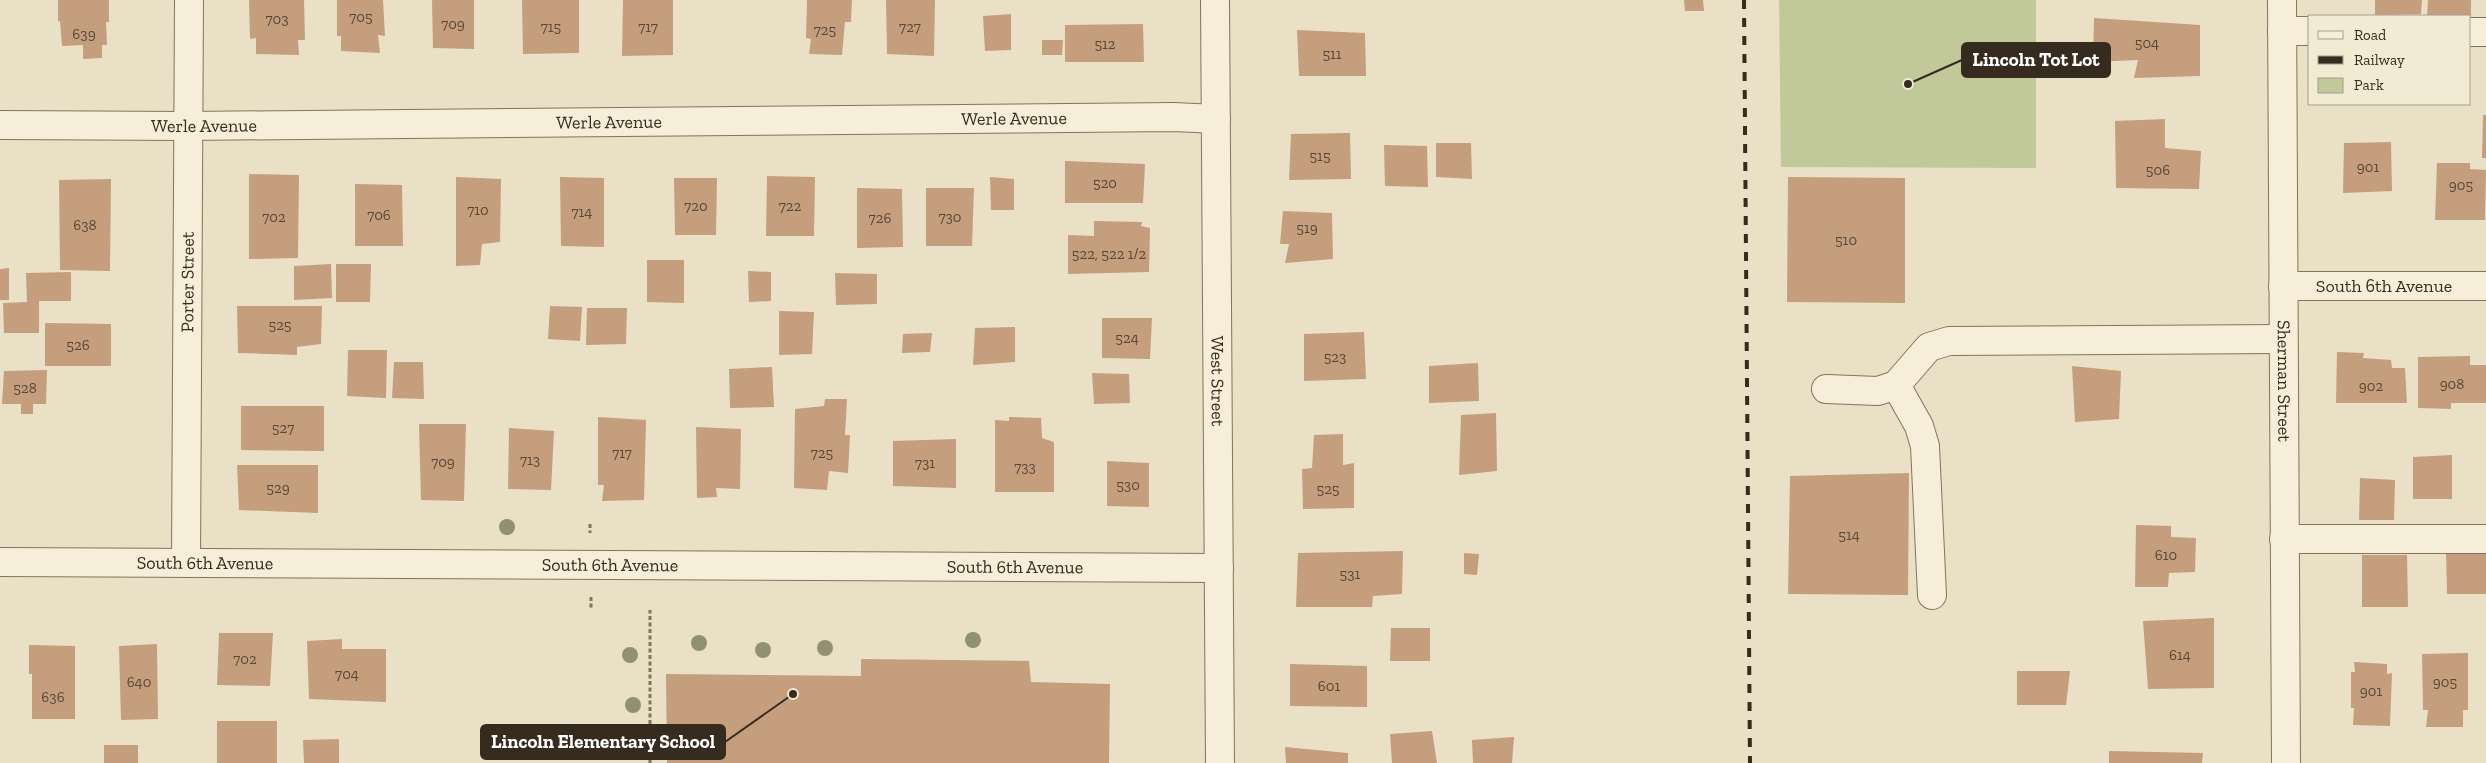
<svg xmlns="http://www.w3.org/2000/svg" width="2486" height="763" font-family="'Zilla Slab',serif">
<style>
.green{fill:#c1c89a}
.building{fill:#c59e7e}
.lines{fill:none;stroke-linecap:round;stroke-linejoin:round}
.minor-casing{stroke:#84735d;stroke-width:30}
.path{stroke:#84735d;stroke-width:3;stroke-dasharray:4 2.5;stroke-linecap:butt}
.minor{stroke:#f6eed8;stroke-width:28}
.rail{stroke:#352b1f;stroke-width:4;stroke-dasharray:9 9;stroke-linecap:butt}
.tree{fill:#8f916f}
.labels{text-anchor:middle;dominant-baseline:central;stroke-width:5;stroke-linejoin:round;paint-order:stroke}
.number-label{font-size:15px;fill:#594837}
.street-label{font-size:18px;fill:#352b1f;stroke:#f2ebd4}
.leader{fill:none;stroke:#352b1f;stroke-width:2}
.callout-dot{fill:#352b1f;stroke:#f2ebd4;stroke-width:2}
.callout{fill:#352b1f;stroke:#352b1f;stroke-width:2}
.callout-label{font-size:19px;text-anchor:middle;font-weight:bold;fill:#fff}
</style>
<rect width="100%" height="100%" fill="#eae0c5"/>
<path class="green" d="M1779,0H2036V168L1781,167Z"/>
<g class="building">
<path d="M58,0H109V22H106L107,45H102V58L83,59V45L62,46L60,21H58Z"/>
<path d="M249,0H304L305,40H298L299,55L256,54V38L250,39Z"/>
<path d="M337,0H383L385,36L378,35L380,53L341,51V36H337Z"/>
<path d="M432,0H474V49L433,48Z"/>
<path d="M522,0H579V53L523,54Z"/>
<path d="M623,0H673V55L622,56Z"/>
<path d="M807,0H852L851,22H845L842,55L809,54L811,39L806,38Z"/>
<path d="M886,0H935L934,56L887,54Z"/>
<path d="M1684,0H1703L1704,11H1685Z"/>
<path d="M2375,0H2422L2421,14L2375,15Z"/>
<path d="M2428,0H2471V16H2427Z"/>
<path d="M1011,14V50L985,51L983,16Z"/>
<path d="M2094,18L2200,25V76L2134,78L2138,60L2093,62Z"/>
<path d="M1143,24L1144,62H1065V25Z"/>
<path d="M1297,30L1365,33L1366,76H1299Z"/>
<path d="M1042,40H1063L1062,55H1042Z"/>
<path d="M2483,115H2486V158H2482Z"/>
<path d="M2165,119V148L2201,151L2199,189L2116,188L2115,121Z"/>
<path d="M1350,133L1351,179L1289,180L1291,134Z"/>
<path d="M2391,142L2392,191L2343,193L2344,143Z"/>
<path d="M1436,143H1471L1472,179L1436,177Z"/>
<path d="M1384,145L1427,146L1428,187L1385,186Z"/>
<path d="M1065,161L1145,164L1143,203H1065Z"/>
<path d="M2437,163H2470V169L2486,170L2485,220H2435Z"/>
<path d="M249,174L299,175L298,258L249,259Z"/>
<path d="M767,176L815,177L814,236H766Z"/>
<path d="M456,177L501,179L500,242L482,244L480,265L456,266Z"/>
<path d="M560,177L604,178V247L561,246Z"/>
<path d="M990,177L1014,179V210H991Z"/>
<path d="M1788,177L1905,178V303L1787,302Z"/>
<path d="M674,178H717L716,235H675Z"/>
<path d="M111,179L110,271L60,270L59,180Z"/>
<path d="M355,184L402,185L403,246H355Z"/>
<path d="M857,188L902,189L903,247L857,248Z"/>
<path d="M926,188H974L972,246H926Z"/>
<path d="M1283,211L1332,213L1333,259L1285,263L1289,244H1280Z"/>
<path d="M1094,221L1142,222L1141,226L1150,228L1149,272L1068,274V235L1094,236Z"/>
<path d="M647,260H684V303L647,302Z"/>
<path d="M331,264L332,298L294,300V266Z"/>
<path d="M336,264H371L370,302H336Z"/>
<path d="M9,268V300H0V269Z"/>
<path d="M748,271L771,272V301L749,302Z"/>
<path d="M71,272V301H39V333H4L3,303L27,302L26,273Z"/>
<path d="M835,273L877,274V304L836,305Z"/>
<path d="M237,306H322L321,344L297,347V355L238,353Z"/>
<path d="M550,306L582,307L580,341L548,339Z"/>
<path d="M587,308H627L626,344L586,345Z"/>
<path d="M779,311L814,312L812,354L779,355Z"/>
<path d="M1102,318H1152L1150,359L1102,358Z"/>
<path d="M45,323L111,324V366H45Z"/>
<path d="M1015,327V362L973,365L975,328Z"/>
<path d="M1364,332L1366,379L1304,381V334Z"/>
<path d="M932,333L930,352L902,353L903,334Z"/>
<path d="M348,350H387L386,398L347,396Z"/>
<path d="M2337,352L2364,353L2363,358L2391,360L2392,368H2405L2407,403H2336Z"/>
<path d="M2470,356V365H2486V403H2451V409L2418,408V357Z"/>
<path d="M394,362H423L424,399L392,398Z"/>
<path d="M1478,363L1479,401L1429,403V366Z"/>
<path d="M2072,366L2121,371L2119,419L2075,422Z"/>
<path d="M772,367L774,407L730,408L729,369Z"/>
<path d="M47,370L46,404H33V414H21V404H2L4,371Z"/>
<path d="M1092,373L1129,374L1130,403L1094,404Z"/>
<path d="M825,399H847L845,435H850L848,473L829,471L827,490L794,488L795,409L824,406Z"/>
<path d="M241,406H324V451L241,450Z"/>
<path d="M1496,413L1497,471L1459,475L1461,415Z"/>
<path d="M598,417L646,420L644,500L602,501L604,485H598Z"/>
<path d="M1009,417L1041,418L1042,438L1054,442V492H995V420L1009,421Z"/>
<path d="M419,424H466L464,501L421,500Z"/>
<path d="M696,427L741,429L740,489L716,488L717,497L697,498Z"/>
<path d="M509,428L554,431L551,490L508,489Z"/>
<path d="M1343,434V465L1354,463V508L1303,509L1302,469L1312,468L1314,435Z"/>
<path d="M956,439V488L893,486V441Z"/>
<path d="M2452,455V499H2413V457Z"/>
<path d="M1107,461L1149,463V507L1107,506Z"/>
<path d="M237,465H318V513L239,510Z"/>
<path d="M1909,473L1908,595L1788,594L1790,476Z"/>
<path d="M2360,478L2395,480L2394,520H2359Z"/>
<path d="M2136,525L2171,526V537L2196,538L2195,572L2169,573L2168,587H2135Z"/>
<path d="M1403,551L1402,594L1373,596L1372,607H1296L1298,553Z"/>
<path d="M2446,551H2486V594H2447Z"/>
<path d="M1464,553L1479,554L1477,575L1464,574Z"/>
<path d="M2362,555H2407L2408,607H2362Z"/>
<path d="M2214,618V688L2148,689L2143,621Z"/>
<path d="M1391,628H1430V661H1390Z"/>
<path d="M219,633H273L270,686L217,685Z"/>
<path d="M342,639V649H386V702L309,699L307,641Z"/>
<path d="M157,644L158,719L121,720L119,646Z"/>
<path d="M29,645L75,646V719H32V674H29Z"/>
<path d="M2468,653V710H2463V727H2426L2428,710H2423L2422,654Z"/>
<path d="M861,659L1029,661L1031,682L1110,684L1109,763H667L666,674L861,676Z"/>
<path d="M2354,662L2387,664V674L2392,673L2390,726L2353,725L2354,708H2351V672H2355Z"/>
<path d="M1290,664L1367,666V707L1290,706Z"/>
<path d="M2017,671H2070L2066,705H2017Z"/>
<rect x="217" y="721" width="60" height="42"/>
<path d="M1432,731L1437,763H1392L1390,734Z"/>
<path d="M1514,737L1512,763H1473L1472,740Z"/>
<path d="M339,739V763H304L303,740Z"/>
<rect x="104" y="745" width="34" height="18"/>
<path d="M1285,747L1348,753V763H1286Z"/>
<path d="M2109,751L2203,753L2202,763H2109Z"/>
</g>
<g class="lines">
<defs>
<g id="minor">
<path id="s1" d="M1215,0L1220,763"/>
<path id="s2" d="M2282,0L2286,763"/>
<path d="M2282,31H2310"/>
<path d="M2470,32H2486"/>
<path id="s3" d="M0,125L187,126L1174,117L1216,119"/>
<path id="s4" d="M2283,286H2486"/>
<path d="M1896,385L1919,426L1925,446L1932,595"/>
<path d="M1826,389L1878,391L1896,385L1929,347L1949,341L2283,339"/>
<path d="M2284,539H2486"/>
<path id="s5" d="M0,562L1219,568"/>
<path id="s6" d="M186,563L189,0"/>
</g>
</defs>
<use href="#minor" class="minor-casing"/>
<g class="path">
<path d="M590,524V533"/>
<path d="M591,597V610"/>
<path d="M650,763V610"/>
</g>
<use href="#minor" class="minor"/>
<path class="rail" d="M1744,0L1750,763"/>
</g>
<g class="tree">
<circle cx="507" cy="527" r="8"/>
<circle cx="973" cy="640" r="8"/>
<circle cx="699" cy="643" r="8"/>
<circle cx="825" cy="648" r="8"/>
<circle cx="763" cy="650" r="8"/>
<circle cx="630" cy="655" r="8"/>
<circle cx="633" cy="705" r="8"/>
</g>
<g class="labels">
<g class="number-label">
<text x="361" y="17">705</text>
<text x="277" y="19">703</text>
<text x="453" y="24">709</text>
<text x="551" y="27">715</text>
<text x="648" y="27">717</text>
<text x="910" y="27">727</text>
<text x="825" y="30">725</text>
<text x="84" y="34">639</text>
<text x="2147" y="43">504</text>
<text x="1105" y="44">512</text>
<text x="1332" y="54">511</text>
<text x="1320" y="156">515</text>
<text x="2368" y="167">901</text>
<text x="2158" y="170">506</text>
<text x="1105" y="183">520</text>
<text x="2461" y="185">905</text>
<text x="696" y="206">720</text>
<text x="790" y="206">722</text>
<text x="478" y="210">710</text>
<text x="582" y="212">714</text>
<text x="379" y="215">706</text>
<text x="274" y="217">702</text>
<text x="950" y="217">730</text>
<text x="880" y="218">726</text>
<text x="85" y="225">638</text>
<text x="1307" y="228">519</text>
<text x="1846" y="240">510</text>
<text x="1109" y="254">522, 522 1/2</text>
<text x="280" y="325">525</text>
<text x="1127" y="338">524</text>
<text x="78" y="345">526</text>
<text x="1335" y="357">523</text>
<text x="2452" y="384">908</text>
<text x="2371" y="386">902</text>
<text x="25" y="388">528</text>
<text x="283" y="428">527</text>
<text x="622" y="453">717</text>
<text x="822" y="453">725</text>
<text x="530" y="460">713</text>
<text x="443" y="462">709</text>
<text x="925" y="463">731</text>
<text x="1025" y="467">733</text>
<text x="1128" y="485">530</text>
<text x="278" y="488">529</text>
<text x="1328" y="489">525</text>
<text x="1849" y="535">514</text>
<text x="2166" y="555">610</text>
<text x="1350" y="574">531</text>
<text x="2180" y="655">614</text>
<text x="245" y="659">702</text>
<text x="347" y="674">704</text>
<text x="139" y="682">640</text>
<text x="2445" y="682">905</text>
<text x="1329" y="686">601</text>
<text x="2371" y="691">901</text>
<text x="53" y="697">636</text>
</g>
<g class="street-label">
<text stroke="none"><textPath href="#s3" startOffset="1014">Werle Avenue</textPath></text>
<text stroke="none"><textPath href="#s3" startOffset="609">Werle Avenue</textPath></text>
<text stroke="none"><textPath href="#s3" startOffset="204">Werle Avenue</textPath></text>
<text stroke="none"><textPath href="#s6" startOffset="281">Porter Street</textPath></text>
<text stroke="none"><textPath href="#s4" startOffset="101">South 6th Avenue</textPath></text>
<text stroke="none"><textPath href="#s1" startOffset="381">West Street</textPath></text>
<text stroke="none"><textPath href="#s2" startOffset="381">Sherman Street</textPath></text>
<text stroke="none"><textPath href="#s5" startOffset="205">South 6th Avenue</textPath></text>
<text stroke="none"><textPath href="#s5" startOffset="610">South 6th Avenue</textPath></text>
<text stroke="none"><textPath href="#s5" startOffset="1015">South 6th Avenue</textPath></text>
</g>
</g>
<path class="leader" d="M1908 84L1962 60M793 694L725 742"/>
<g class="callout-dot">
<circle cx="1908" cy="84" r="5"/>
<circle cx="793" cy="694" r="5"/>
</g>
<g class="callout">
<rect x="1962" y="43" width="148" height="34" rx="5"/>
<rect x="481" y="725" width="244" height="34" rx="5"/>
</g>
<g class="callout-label">
<text x="2036" y="66">Lincoln Tot Lot</text>
<text x="603" y="748">Lincoln Elementary School</text>
</g>
<rect x="2308" y="15" width="162" height="90" fill="#f2ebd4" stroke="#a69e8c"/>
<rect x="2318" y="31" width="25" height="8" fill="#f6eed8" stroke="#a69e8c"/>
<text x="2354" y="40" font-size="15" fill="#352b1f">Road</text>
<rect x="2318" y="56" width="25" height="8" fill="#352b1f" stroke="#a69e8c"/>
<text x="2354" y="65" font-size="15" fill="#352b1f">Railway</text>
<rect x="2318" y="78" width="25" height="15" fill="#c1c89a" stroke="#a69e8c"/>
<text x="2354" y="90" font-size="15" fill="#352b1f">Park</text>
</svg>
